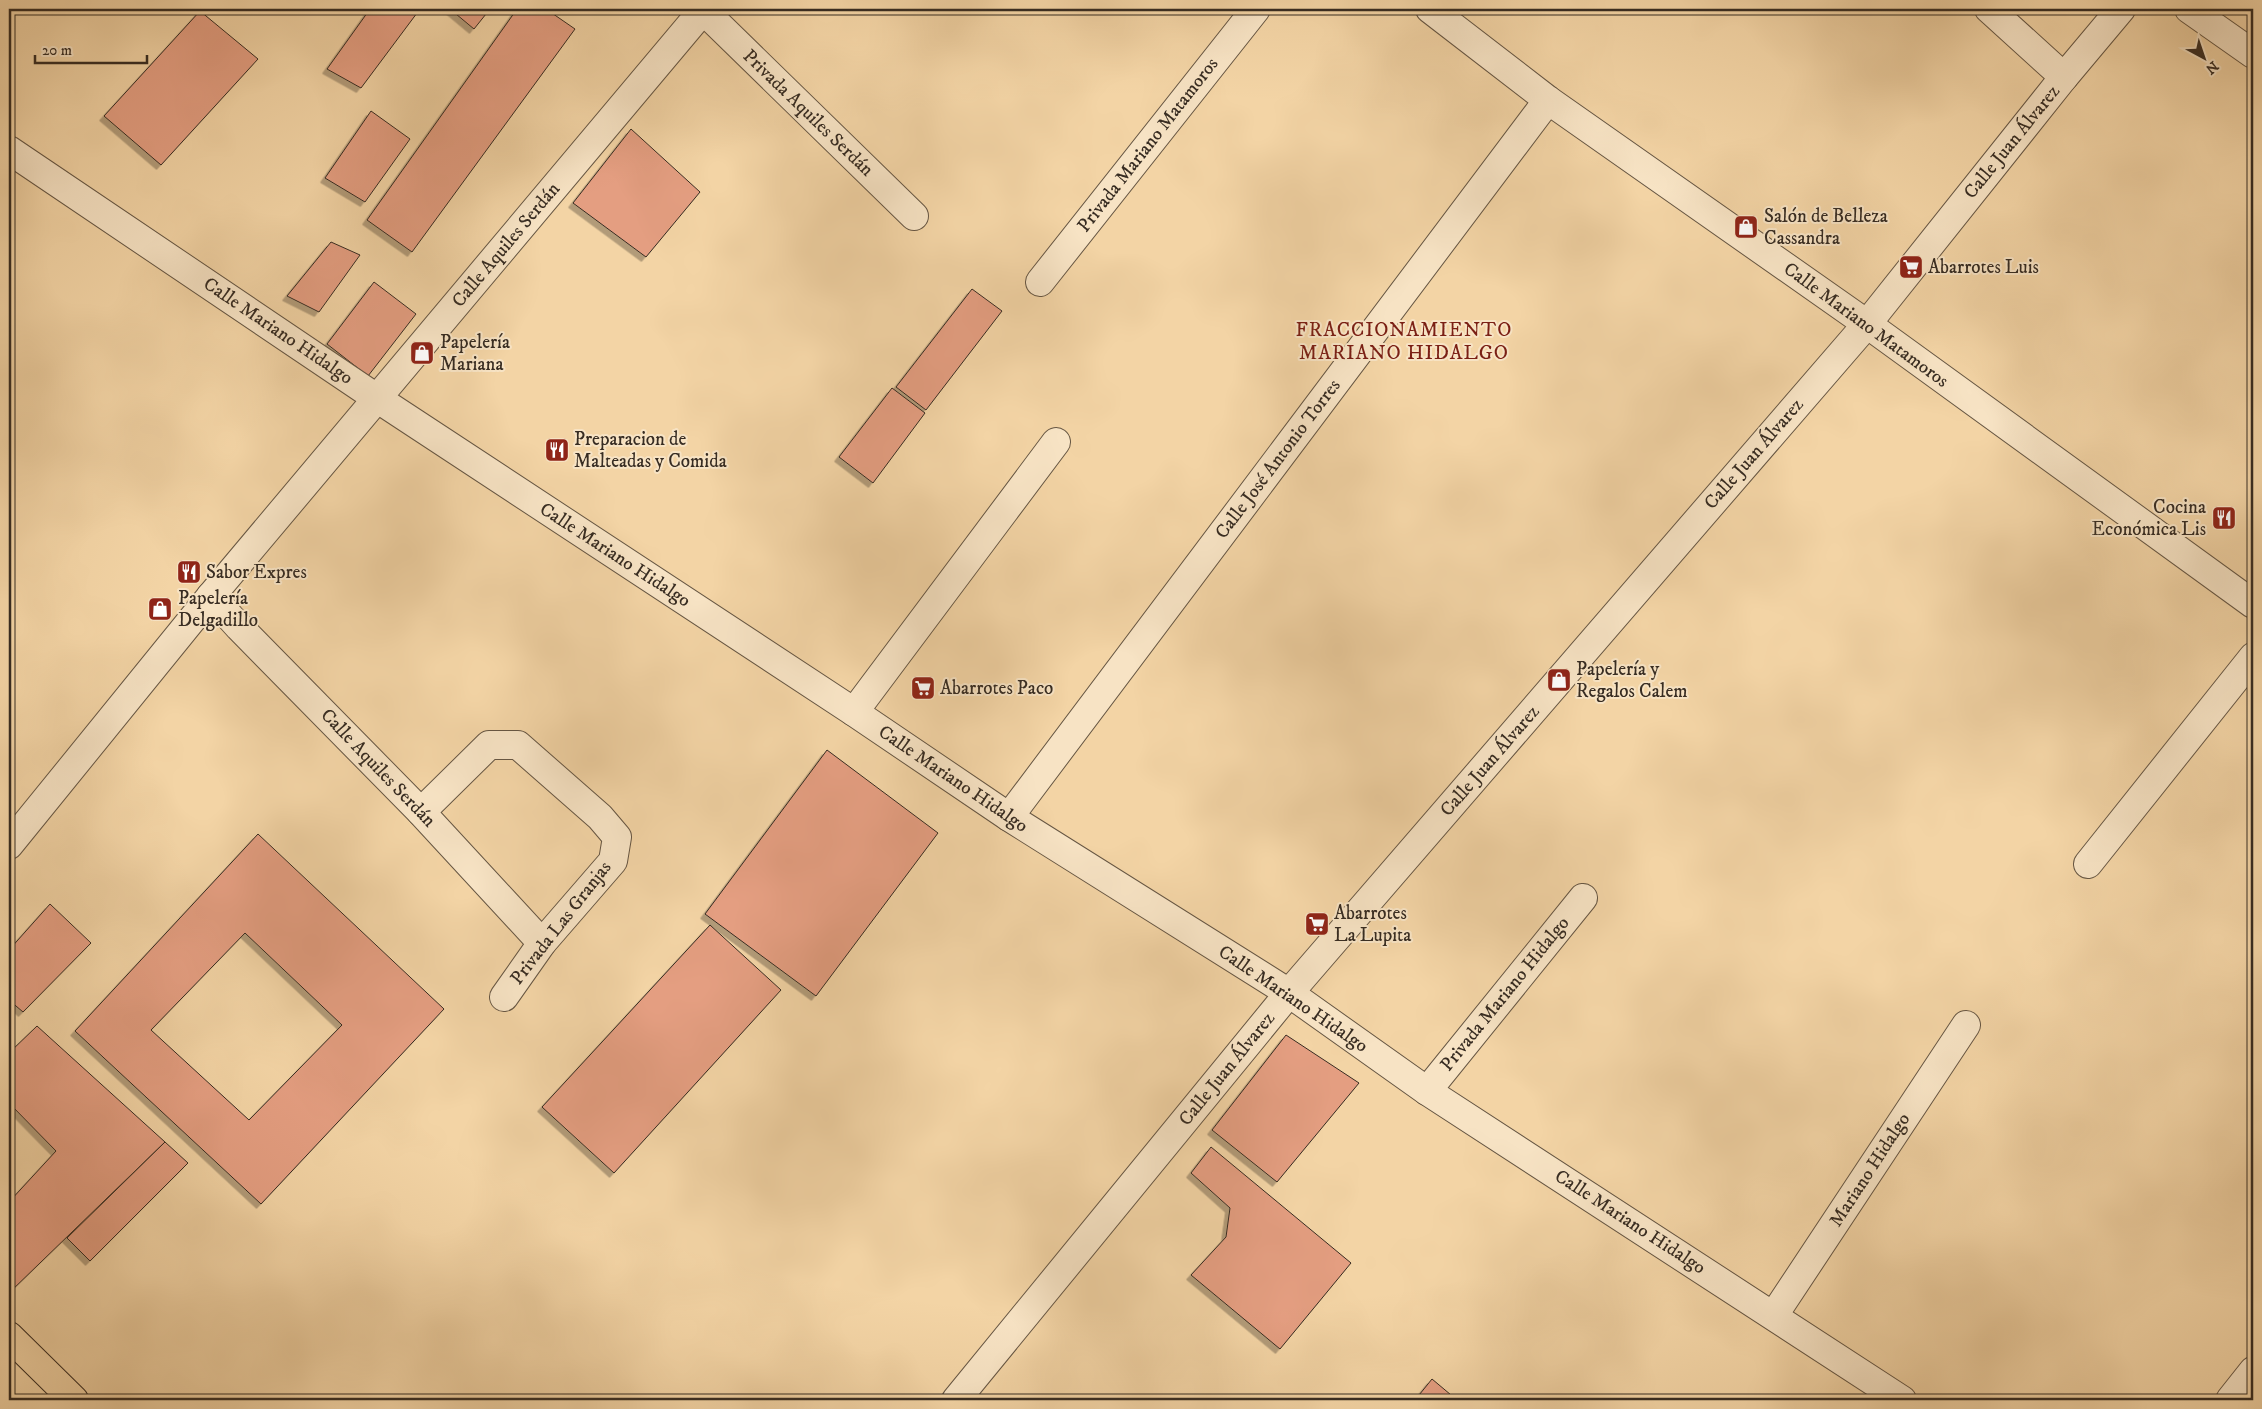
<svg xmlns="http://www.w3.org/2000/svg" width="2262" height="1409" font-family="'IM FELL DW Pica',serif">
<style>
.building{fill:#e49e81;stroke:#372c22;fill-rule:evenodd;filter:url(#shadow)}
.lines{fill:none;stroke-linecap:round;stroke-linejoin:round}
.minor-casing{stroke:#665643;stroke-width:30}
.major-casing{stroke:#372c22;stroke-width:30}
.minor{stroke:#f7e3c4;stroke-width:28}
.major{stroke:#f3d4a5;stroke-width:28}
.labels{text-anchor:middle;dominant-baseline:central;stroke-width:4;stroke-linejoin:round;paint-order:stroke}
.street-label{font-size:19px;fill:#372c22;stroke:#f7e3c4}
.poi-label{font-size:19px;fill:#372c22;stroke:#f7e3c4;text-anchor:start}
.neighbourhood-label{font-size:20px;letter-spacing:1px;fill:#7a1f14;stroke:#f7e3c4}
</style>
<defs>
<filter id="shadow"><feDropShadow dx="-4.5" dy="4.5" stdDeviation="0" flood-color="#0004"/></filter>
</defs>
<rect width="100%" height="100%" fill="#f3d4a5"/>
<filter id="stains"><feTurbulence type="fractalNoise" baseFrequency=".004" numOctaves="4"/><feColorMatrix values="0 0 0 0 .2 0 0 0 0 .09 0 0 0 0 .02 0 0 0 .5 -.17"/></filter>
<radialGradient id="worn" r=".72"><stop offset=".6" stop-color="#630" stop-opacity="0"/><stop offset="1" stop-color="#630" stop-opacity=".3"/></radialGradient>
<g class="building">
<path d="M370,9H420L361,88L327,69Z"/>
<path d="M450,9H490L474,29Z"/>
<path d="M517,9H546L575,29L412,252L367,220Z"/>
<path d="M200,11L258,59L161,165L104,116Z"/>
<path d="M371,111L410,139L365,202L325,178Z"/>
<path d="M631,129L700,192L646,257L573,203Z"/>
<path d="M331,242L360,255L319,312L287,296Z"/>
<path d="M374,282L416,314L368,376L327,344Z"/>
<path d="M972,289L1002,311L926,410L896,387Z"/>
<path d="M892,388L925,413L873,483L839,457Z"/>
<path d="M827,750L938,833L816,996L705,914Z"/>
<path d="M258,834L444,1009L261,1204L75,1031ZM245,933L342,1025L249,1120L151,1030Z"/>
<path d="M50,904L91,943L23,1012L9,1000V950Z"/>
<path d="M710,925L781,990L614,1173L542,1107Z"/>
<path d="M37,1026L165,1142L9,1293V1202L56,1151L9,1103V1053Z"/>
<path d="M1286,1035L1359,1083L1277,1182L1212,1130Z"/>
<path d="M165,1142L188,1163L90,1261L67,1238Z"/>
<path d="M1211,1147L1351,1263L1280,1349L1191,1275L1226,1237L1230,1208L1191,1173Z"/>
<path d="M1432,1379L1457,1400H1415Z"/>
</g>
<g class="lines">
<defs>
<g id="minor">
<path d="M1430,9L1548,100L1867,324L2253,604"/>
<path d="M1989,9L2064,77"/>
<path d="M2189,9L2253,54"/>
<path d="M703,10L914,216"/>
<path d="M9,150L378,399L854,712L1009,817L1289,993L1427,1091L1902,1400"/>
<path d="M1040,282L1256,9"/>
<path d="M211,596L239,627L421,812L542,943"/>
<path d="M854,712L1056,442"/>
<path d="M421,812L489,745H518L600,817L617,837L613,861L542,943L504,997"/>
<path d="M1009,817L1548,100"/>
<path d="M9,845L211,596L704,9"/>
<path d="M2088,864L2253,657"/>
<path d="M1427,1091L1583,898"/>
<path d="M1774,1315L1966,1025"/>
<path d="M956,1400L1289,993L1867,324L2064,77L2121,9"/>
<path d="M2230,1400L2253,1371"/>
</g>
<path id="major" d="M9,1336L74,1400"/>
</defs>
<use href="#minor" class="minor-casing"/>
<use href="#major" class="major-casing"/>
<use href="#minor" class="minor"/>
<use href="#major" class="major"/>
</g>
<defs>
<symbol id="shop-square" viewBox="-11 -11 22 22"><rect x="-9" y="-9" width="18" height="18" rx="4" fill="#8f2418" stroke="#f7e3c4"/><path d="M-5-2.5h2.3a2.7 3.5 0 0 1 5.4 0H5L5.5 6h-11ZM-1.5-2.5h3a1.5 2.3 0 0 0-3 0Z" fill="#fff"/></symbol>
<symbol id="supermarket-square" viewBox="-11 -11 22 22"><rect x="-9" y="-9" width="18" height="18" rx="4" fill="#8f2418" stroke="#f7e3c4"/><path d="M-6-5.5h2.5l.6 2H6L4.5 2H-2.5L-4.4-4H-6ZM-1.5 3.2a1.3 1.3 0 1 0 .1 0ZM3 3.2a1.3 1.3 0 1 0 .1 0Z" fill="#fff"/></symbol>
<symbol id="restaurant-square" viewBox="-11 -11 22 22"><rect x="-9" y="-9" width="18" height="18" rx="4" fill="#8f2418" stroke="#f7e3c4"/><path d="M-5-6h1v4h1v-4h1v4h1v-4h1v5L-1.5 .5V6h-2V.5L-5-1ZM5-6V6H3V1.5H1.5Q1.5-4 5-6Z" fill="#fff"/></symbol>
</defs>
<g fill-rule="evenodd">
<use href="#shop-square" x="1732" y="213" width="28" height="28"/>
<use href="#supermarket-square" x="1897" y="253" width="28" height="28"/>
<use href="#shop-square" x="408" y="339" width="28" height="28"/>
<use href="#restaurant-square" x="543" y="436" width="28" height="28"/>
<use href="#restaurant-square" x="2210" y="504" width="28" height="28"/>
<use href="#restaurant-square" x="175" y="558" width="28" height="28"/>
<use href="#shop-square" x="146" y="595" width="28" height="28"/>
<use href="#shop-square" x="1545" y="666" width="28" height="28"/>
<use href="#supermarket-square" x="909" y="674" width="28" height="28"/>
<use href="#supermarket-square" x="1303" y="910" width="28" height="28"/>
</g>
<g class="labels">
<g class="street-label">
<text transform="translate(808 113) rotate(44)">Privada Aquiles Serdán</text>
<text transform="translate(2012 142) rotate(-51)">Calle Juan Álvarez</text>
<text transform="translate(1148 145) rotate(-52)">Privada Mariano Matamoros</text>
<text transform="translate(506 245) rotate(-50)">Calle Aquiles Serdán</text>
<text transform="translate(1866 325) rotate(36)">Calle Mariano Matamoros</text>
<text transform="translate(278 331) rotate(34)">Calle Mariano Hidalgo</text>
<text transform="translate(1754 454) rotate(-49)">Calle Juan Álvarez</text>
<text transform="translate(1278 459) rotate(-53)">Calle José Antonio Torres</text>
<text transform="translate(615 555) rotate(33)">Calle Mariano Hidalgo</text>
<text transform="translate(1490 761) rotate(-49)">Calle Juan Álvarez</text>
<text transform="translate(378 768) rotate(46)">Calle Aquiles Serdán</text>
<text transform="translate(953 779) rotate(34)">Calle Mariano Hidalgo</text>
<text transform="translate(561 923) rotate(-52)">Privada Las Granjas</text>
<text transform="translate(1505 994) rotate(-51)">Privada Mariano Hidalgo</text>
<text transform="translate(1293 999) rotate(34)">Calle Mariano Hidalgo</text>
<text transform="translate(1227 1069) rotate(-51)">Calle Juan Álvarez</text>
<text transform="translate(1870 1170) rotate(-57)">Mariano Hidalgo</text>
<text transform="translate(1630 1222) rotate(33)">Calle Mariano Hidalgo</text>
</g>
<g class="poi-label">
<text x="1764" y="216">Salón de Belleza<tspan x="1764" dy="22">Cassandra</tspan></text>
<text x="1928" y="267">Abarrotes Luis</text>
<text x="440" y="342">Papelería<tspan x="440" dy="22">Mariana</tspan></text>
<text x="574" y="439">Preparacion de<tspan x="574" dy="22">Malteadas y Comida</tspan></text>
<text x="2206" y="507" text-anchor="end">Cocina<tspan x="2206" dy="22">Económica Lis</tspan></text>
<text x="206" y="572">Sabor Expres</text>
<text x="178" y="598">Papelería<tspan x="178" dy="22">Delgadillo</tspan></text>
<text x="1576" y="669">Papelería y<tspan x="1576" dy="22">Regalos Calem</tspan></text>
<text x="940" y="688">Abarrotes Paco</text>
<text x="1334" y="913">Abarrotes<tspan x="1334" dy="22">La Lupita</tspan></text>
</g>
<g class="neighbourhood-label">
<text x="1404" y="330">FRACCIONAMIENTO<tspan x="1404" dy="23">MARIANO HIDALGO</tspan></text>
</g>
</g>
<rect width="2262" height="1409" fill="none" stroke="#f3d4a5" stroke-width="30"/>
<rect x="10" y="10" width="2242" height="1389" fill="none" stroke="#372c22" stroke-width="2.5"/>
<rect x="15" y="15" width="2232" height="1379" fill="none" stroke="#372c22"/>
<g transform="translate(2204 58) rotate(140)" stroke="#f7e3c4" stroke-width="4" paint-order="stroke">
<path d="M0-4L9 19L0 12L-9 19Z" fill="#372c22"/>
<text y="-8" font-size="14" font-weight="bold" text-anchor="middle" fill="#372c22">N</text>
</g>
<path d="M35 55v8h112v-8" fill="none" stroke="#372c22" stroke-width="2.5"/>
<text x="42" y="55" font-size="15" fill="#372c22" stroke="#f7e3c4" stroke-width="4" paint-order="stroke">20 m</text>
<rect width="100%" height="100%" filter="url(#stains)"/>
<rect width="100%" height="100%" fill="url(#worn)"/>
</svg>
